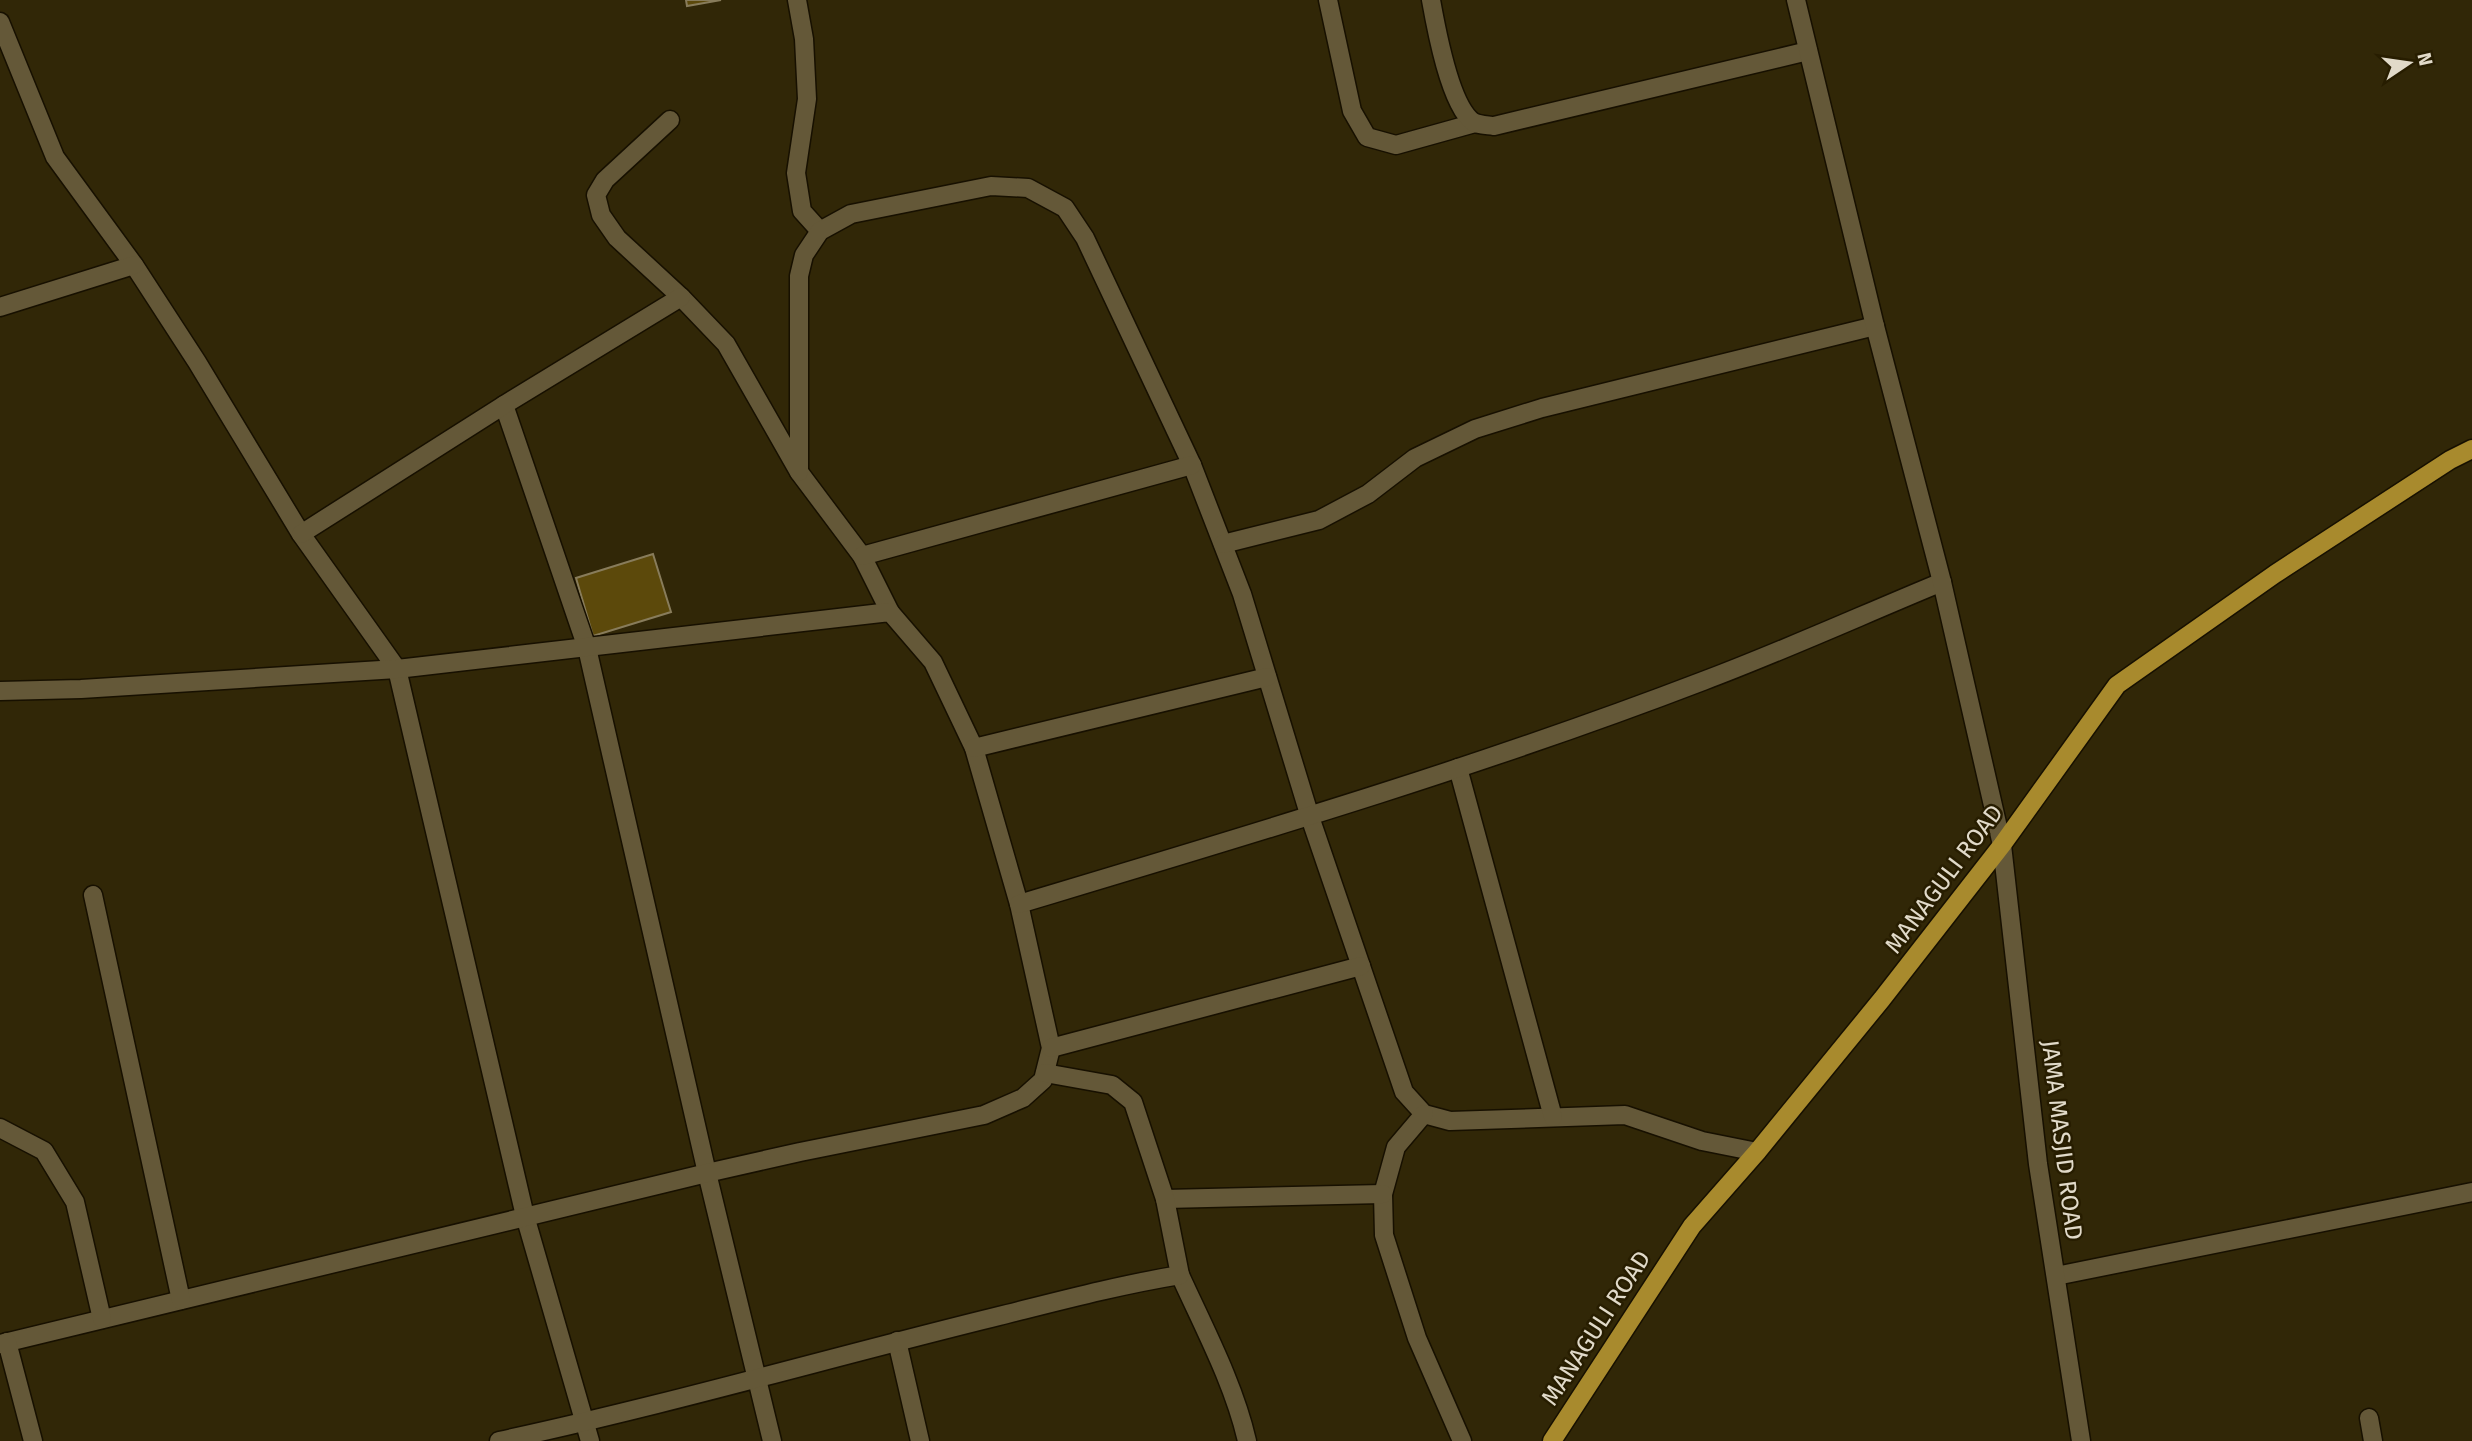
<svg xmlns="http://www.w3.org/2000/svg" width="2472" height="1441" font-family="'Fira Sans',sans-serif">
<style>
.building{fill:#5c490b;stroke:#887c5b;stroke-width:2}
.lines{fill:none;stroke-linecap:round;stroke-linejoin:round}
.lane-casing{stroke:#171000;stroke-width:21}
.street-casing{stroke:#171000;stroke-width:21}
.secondary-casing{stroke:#171000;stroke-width:21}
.primary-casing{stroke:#171000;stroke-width:21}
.lane{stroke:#645838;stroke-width:18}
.street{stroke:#645838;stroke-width:18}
.secondary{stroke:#645838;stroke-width:18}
.primary{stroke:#a88a2d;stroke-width:18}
.labels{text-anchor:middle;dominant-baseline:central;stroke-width:5;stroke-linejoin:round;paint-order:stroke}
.street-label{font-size:24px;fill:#e1dac9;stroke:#271d00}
</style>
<rect width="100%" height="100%" fill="#312707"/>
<g class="building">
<path d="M686,0H721L687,6Z"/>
<path d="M653,554L671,612L593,636L576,578Z"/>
</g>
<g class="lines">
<defs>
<path id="lane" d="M2369,1418L2373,1441"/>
<g id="street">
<path d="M797,0L804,39L807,99L796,173L802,211L820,231"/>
<path d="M1328,0L1352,111L1367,137L1396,145L1475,123"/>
<path d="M1431,0C1436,28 1450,105 1473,122C1478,125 1487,125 1494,126L1808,51"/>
<path d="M0,22L55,157L134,265L197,362L301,534L397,669L525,1216L590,1441"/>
<path d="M670,120L605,180L596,195L601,215L617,238L681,297L726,344L799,472L862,556L890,612"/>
<path d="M0,307L134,265"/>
<path d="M504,405L587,648L707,1173L772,1441"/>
<path d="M799,472V276L804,255L820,231L851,214L991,186L1028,188L1065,208L1085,238L1192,465L1242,594L1310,817L1404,1092L1424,1114L1450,1121L1625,1115L1702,1141L1757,1152"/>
<path d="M301,534L504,405L681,297"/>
<path d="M1223,544L1319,520L1368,494L1415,458L1475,429L1542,408L1875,326"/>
<path d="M862,556L1192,465"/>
<path d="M0,691L81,689L397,669L890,612L933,662L974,748L1019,904L1051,1048L1043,1080L1023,1098L984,1115L800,1152L707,1173L0,1344"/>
<path d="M974,748L1267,677"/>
<path d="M1458,768L1553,1117"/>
<path d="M93,895L181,1300"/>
<path d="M1019,904C1249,835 1479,767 1703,681C1783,651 1862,615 1942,582"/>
<path d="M1051,1048L1361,966"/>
<path d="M1424,1114L1396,1147L1383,1194L1384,1235L1417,1338L1462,1441"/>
<path d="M0,1128L44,1151L75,1202L102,1319"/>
<path d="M1165,1199L1383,1194"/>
<path d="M1180,1275C1204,1328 1234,1384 1247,1441"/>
<path d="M2056,1276L2472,1192"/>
<path d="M897,1341L920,1441"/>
<path d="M7,1342L33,1441"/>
<path d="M499,1441C667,1405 832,1357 999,1316C1059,1301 1119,1285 1180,1275L1165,1199L1133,1102L1112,1085L1045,1073"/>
</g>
<path id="secondary" d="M1796,0L1875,326L1942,582L2002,845L2038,1164L2081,1441"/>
<path id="primary" d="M1552,1441L1692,1226L1757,1152L1882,999L2002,845L2117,685L2275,574L2450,460L2472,449"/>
</defs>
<use href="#lane" class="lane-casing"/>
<use href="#street" class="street-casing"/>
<use href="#secondary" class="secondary-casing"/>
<use href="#primary" class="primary-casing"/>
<use href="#lane" class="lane"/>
<use href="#street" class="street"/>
<use href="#secondary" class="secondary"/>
<use href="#primary" class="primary"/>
</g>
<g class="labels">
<g class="street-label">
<text transform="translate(1944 879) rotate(-53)">MANAGULI ROAD</text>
<text transform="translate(2062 1140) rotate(83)">JAMA MASJID ROAD</text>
<text transform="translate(1596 1328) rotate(-57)">MANAGULI ROAD</text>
</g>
</g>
<g transform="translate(2409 63) rotate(77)" stroke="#271d00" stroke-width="5" paint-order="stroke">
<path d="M0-5L12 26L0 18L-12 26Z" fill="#e1dac9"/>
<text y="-10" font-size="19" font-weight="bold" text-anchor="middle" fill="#e1dac9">N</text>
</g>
</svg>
